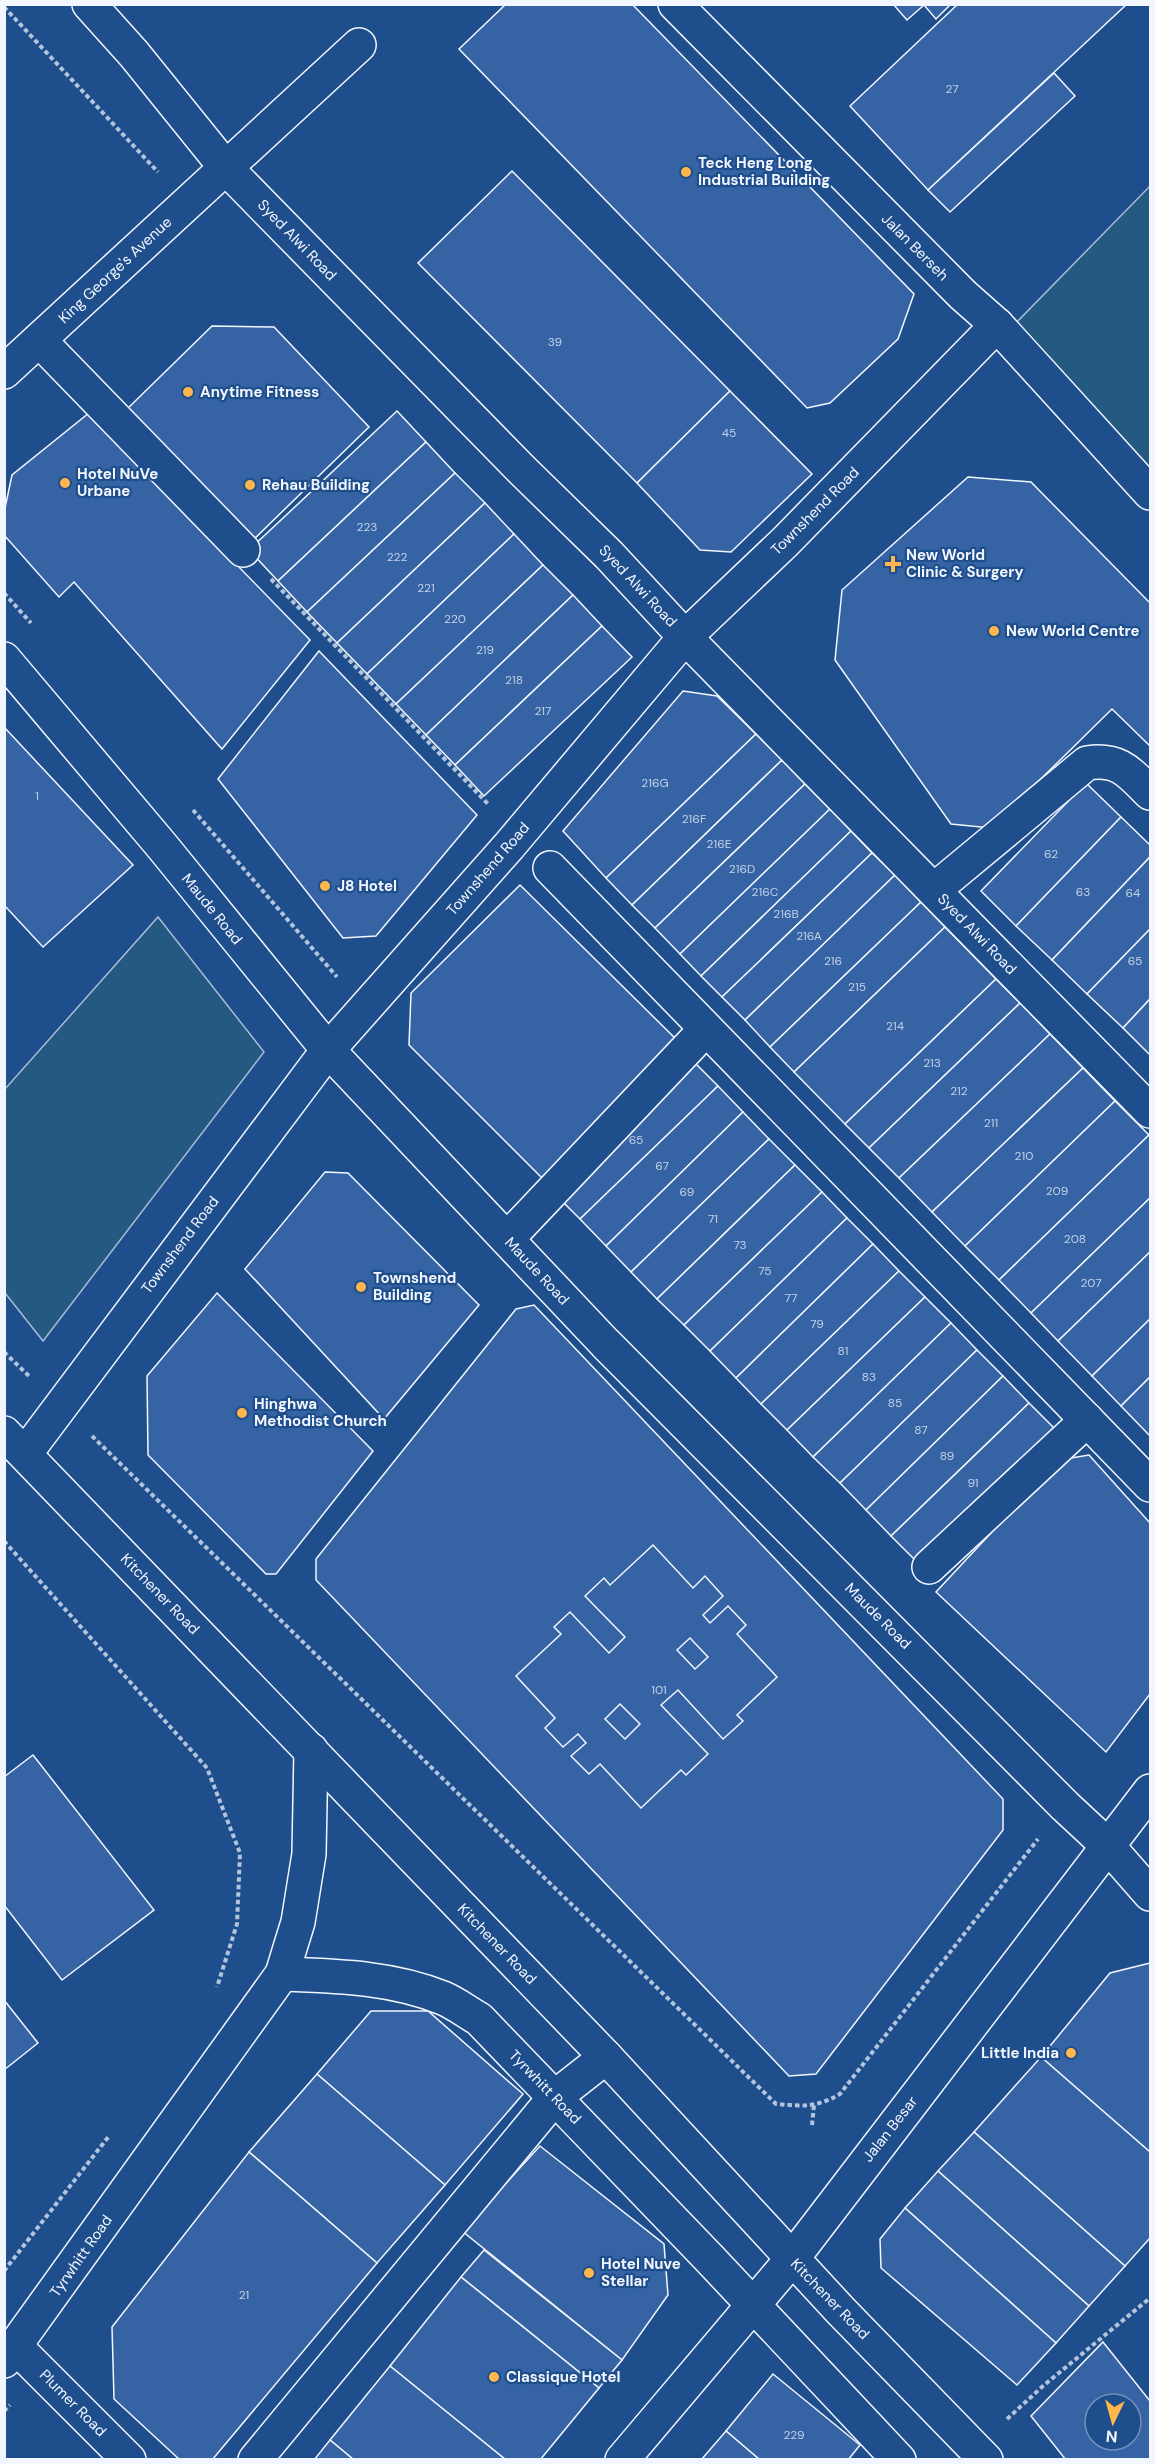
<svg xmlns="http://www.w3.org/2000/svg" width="1155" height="2464" font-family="'DM Sans',sans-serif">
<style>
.green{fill:#245a82;stroke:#a8bbd7;stroke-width:1.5}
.building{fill:#3563a3;stroke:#f2f6ff;stroke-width:1.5;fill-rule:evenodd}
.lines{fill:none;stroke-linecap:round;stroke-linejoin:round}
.minor-casing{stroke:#f2f6ff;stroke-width:36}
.major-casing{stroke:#f2f6ff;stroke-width:36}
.path{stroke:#b3c4dc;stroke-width:4;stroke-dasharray:4.5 3;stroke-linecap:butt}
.minor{stroke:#1f4e8c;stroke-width:33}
.major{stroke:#1f4e8c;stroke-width:33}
.poi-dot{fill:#ffb74d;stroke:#1f4e8c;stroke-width:2}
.labels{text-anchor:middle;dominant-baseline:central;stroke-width:4.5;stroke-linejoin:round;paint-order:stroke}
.number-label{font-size:12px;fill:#c3d1e8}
.poi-label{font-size:15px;font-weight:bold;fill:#f2f6ff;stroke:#1f4e8c;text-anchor:start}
.street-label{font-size:15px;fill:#f2f6ff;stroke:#1f4e8c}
</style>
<rect width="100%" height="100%" fill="#1f4e8c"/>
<g class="green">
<path d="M1150,186V482L1008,331Z"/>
<path d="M158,917L264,1052L43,1341L5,1293V1089Z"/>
</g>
<g class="building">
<path d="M506,4H632L914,294L898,339L830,403L807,408L459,49Z"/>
<path d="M893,4H951L936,19L924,5L907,20Z"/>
<path d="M958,4H1127L928,190L850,106Z"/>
<path d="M1054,73L1075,96L950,212L928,190Z"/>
<path d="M512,171L730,391L637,483L418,263Z"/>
<path d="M212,326L274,327L369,427L249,544L122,414Z"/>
<path d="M730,391L812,474L731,552L700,550L637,483Z"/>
<path d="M397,411L426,442L278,581L249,550Z"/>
<path d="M89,413L310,640L222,749L74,582L59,597L4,535V513L12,475Z"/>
<path d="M426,442L455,473L307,612L278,581Z"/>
<path d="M455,473L485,503L337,643L307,612Z"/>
<path d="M968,477L1031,482L1150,603V746L1112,709L991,828L951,824L835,660L842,590Z"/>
<path d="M485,503L514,534L367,674L337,643Z"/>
<path d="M514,534L543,565L396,704L367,674Z"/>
<path d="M543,565L573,595L426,735L396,704Z"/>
<path d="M573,595L602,626L455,765L426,735Z"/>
<path d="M602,626L632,657L484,796L455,765Z"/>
<path d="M319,651L477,815L376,936L343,938L218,779Z"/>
<path d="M683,691L717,696L756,734L606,878L563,831Z"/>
<path d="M4,727L133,865L43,947L4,905Z"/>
<path d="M756,734L782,760L632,905L606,878Z"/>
<path d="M782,760L805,784L655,928L632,905Z"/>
<path d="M1086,783L1121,817L1016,926L981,891Z"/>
<path d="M805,784L830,809L680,954L655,928Z"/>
<path d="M830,809L851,831L701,976L680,954Z"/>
<path d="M1121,817L1150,845V857L1052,960L1016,926Z"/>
<path d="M851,831L872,853L722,997L701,976Z"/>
<path d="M872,853L895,875L745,1020L722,997Z"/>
<path d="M1150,857V929L1087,994L1052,960Z"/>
<path d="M895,875L921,902L770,1047L745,1020Z"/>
<path d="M520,885L684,1047L546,1182L409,1045L411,993Z"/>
<path d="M921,902L945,927L794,1072L770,1047Z"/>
<path d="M945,927L996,979L845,1124L794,1072Z"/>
<path d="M1150,929V999L1123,1028L1087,994Z"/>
<path d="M996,979L1020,1003L869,1148L845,1124Z"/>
<path d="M1150,999V1055L1123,1028Z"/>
<path d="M1020,1003L1050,1034L899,1178L869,1148Z"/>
<path d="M1050,1034L1083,1068L932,1212L899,1178Z"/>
<path d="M692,1060L718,1086L580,1219L554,1193Z"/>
<path d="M1083,1068L1115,1101L965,1246L932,1212Z"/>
<path d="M718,1086L743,1112L606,1246L580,1219Z"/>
<path d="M1115,1101L1149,1135L999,1280L965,1246Z"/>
<path d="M743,1112L769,1139L631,1272L606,1246Z"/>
<path d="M1149,1135L1150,1137V1198L1031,1313L999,1280Z"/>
<path d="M769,1139L795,1165L657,1299L631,1272Z"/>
<path d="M795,1165L822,1192L684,1325L657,1299Z"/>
<path d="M325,1172L348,1173L479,1305L384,1419L245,1269Z"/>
<path d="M822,1192L847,1218L710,1351L684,1325Z"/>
<path d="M1150,1198V1252L1058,1341L1031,1313Z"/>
<path d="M847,1218L873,1244L736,1378L710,1351Z"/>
<path d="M873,1244L899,1271L761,1404L736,1378Z"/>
<path d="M1150,1252V1319L1092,1376L1058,1341Z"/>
<path d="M899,1271L925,1297L787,1430L761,1404Z"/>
<path d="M217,1293L373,1451L276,1574H266L148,1455L147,1376Z"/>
<path d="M925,1297L951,1323L813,1457L787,1430Z"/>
<path d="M534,1305L1003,1799V1830L816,2074L789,2076L316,1580V1559L516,1309Z"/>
<path d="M1150,1319V1377L1121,1406L1092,1376Z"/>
<path d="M951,1323L977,1350L840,1483L813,1457Z"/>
<path d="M977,1350L1003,1376L866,1510L840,1483Z"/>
<path d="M1003,1376L1029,1403L891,1536L866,1510Z"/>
<path d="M1150,1377V1434L1149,1435L1121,1406Z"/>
<path d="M1029,1403L1055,1429L917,1562L891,1536Z"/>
<path d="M1089,1455L1150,1523V1694L1106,1752L936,1592L1059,1460Z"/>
<path d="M653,1545L693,1588L705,1576L723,1596L703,1615L710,1623L728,1606L746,1625L737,1634L777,1677L737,1715L743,1721L723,1739L678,1690L661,1705L708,1754L686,1775L681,1770L641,1808L600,1764L589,1774L571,1756L586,1743L578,1734L563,1747L545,1728L555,1718L516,1676L561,1634L554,1627L570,1612L609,1653L625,1637L585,1596L604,1578L610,1585ZM690,1638L708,1657L695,1669L677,1650ZM620,1704L640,1724L625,1739L605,1719Z"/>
<path d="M33,1755L154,1910L62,1980L4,1905V1777Z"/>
<path d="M1150,1963V2152L1041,2057L1110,1973Z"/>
<path d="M4,2000L38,2043L4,2070Z"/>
<path d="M371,2011H428L523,2094L445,2185L317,2074Z"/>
<path d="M1041,2057L1150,2152V2238L1125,2266L974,2132Z"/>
<path d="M317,2074L445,2185L377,2263L249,2152Z"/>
<path d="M974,2132L1125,2266L1089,2306L938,2171Z"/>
<path d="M540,2146L664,2244L668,2295L622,2360L462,2231Z"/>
<path d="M249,2152L377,2263L212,2460H180L114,2399L112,2327Z"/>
<path d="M938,2171L1089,2306L1056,2343L905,2208Z"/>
<path d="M905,2208L1056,2343L1017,2385L881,2268L880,2239Z"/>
<path d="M484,2250L622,2360L599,2388L461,2277Z"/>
<path d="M461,2277L599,2388L540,2460H506L390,2366Z"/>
<path d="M1103,2342L1150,2401V2460H1066L1031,2416ZM1095,2404H1131V2440H1095Z"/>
<path d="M390,2366L506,2460H354L330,2440Z"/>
<path d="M773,2374L860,2445L848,2460H760L726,2431Z"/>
<path d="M726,2431L760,2460H701Z"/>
<path d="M330,2440L354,2460H314Z"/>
</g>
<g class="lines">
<defs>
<g id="minor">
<path d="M89,4L134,54L226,168L522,470L609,555L685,637L1150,1111"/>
<path d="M675,4L963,295L997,325L1150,493"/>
<path d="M39,340L243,550"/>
<path d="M4,372L359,45"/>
<path d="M4,659L162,846L328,1050L605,1343L1065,1806L1108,1846L1150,1894"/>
<path d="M550,868L1150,1485"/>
<path d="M934,890L1087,763C1119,758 1129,772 1150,793"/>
<path d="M507,1239L706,1029"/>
<path d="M4,1433L606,2057L841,2311L986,2460"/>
<path d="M25,1454L328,1050L509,846L685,637L785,542L997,325"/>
<path d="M929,1567L1087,1420"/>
<path d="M282,1974C337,1976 391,1977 443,1998C455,2003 467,2012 479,2019L709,2258L899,2460"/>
<path d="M16,2347L129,2460"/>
<path d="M4,2361L282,1974L298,1922L309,1854L311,1750"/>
<path d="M255,2460L555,2097L606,2057"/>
</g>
<path id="major" d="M622,2460L792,2259L1150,1791"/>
</defs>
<use href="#minor" class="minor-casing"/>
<use href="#major" class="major-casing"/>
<g class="path">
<path d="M4,7L158,172"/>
<path d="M271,579L489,805"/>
<path d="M4,593L31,623"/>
<path d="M193,810L337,977"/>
<path d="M4,1352L30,1377"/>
<path d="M92,1436L776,2104C803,2106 816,2108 840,2094L1038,1839"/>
<path d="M4,1541L207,1768L240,1853L237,1924L217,1987"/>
<path d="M812,2125L814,2105"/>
<path d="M4,2271L109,2136"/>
<path d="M4,2411L10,2405"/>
<path d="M1007,2419L1043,2386L1150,2298"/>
</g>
<use href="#minor" class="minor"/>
<use href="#major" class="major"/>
</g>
<g class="poi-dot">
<circle cx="686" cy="172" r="6"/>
<circle cx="188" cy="392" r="6"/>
<circle cx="65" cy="483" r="6"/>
<circle cx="250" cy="485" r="6"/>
<path d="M890 555h6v6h6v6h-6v6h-6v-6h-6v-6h6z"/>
<circle cx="994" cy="631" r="6"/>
<circle cx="325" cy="886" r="6"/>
<circle cx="361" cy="1287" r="6"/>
<circle cx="242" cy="1413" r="6"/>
<circle cx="1071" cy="2053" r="6"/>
<circle cx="589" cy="2273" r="6"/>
<circle cx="494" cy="2377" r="6"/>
</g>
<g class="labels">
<g class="number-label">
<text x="952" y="89">27</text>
<text x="555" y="342">39</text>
<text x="729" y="433">45</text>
<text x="367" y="527">223</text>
<text x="397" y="557">222</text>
<text x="426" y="588">221</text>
<text x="455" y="619">220</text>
<text x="485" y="650">219</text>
<text x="514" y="680">218</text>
<text x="543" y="711">217</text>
<text x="655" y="783">216G</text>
<text x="37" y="796">1</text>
<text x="694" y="819">216F</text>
<text x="719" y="844">216E</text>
<text x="1051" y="854">62</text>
<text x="742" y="869">216D</text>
<text x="765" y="892">216C</text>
<text x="1083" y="892">63</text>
<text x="1133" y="893">64</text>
<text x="786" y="914">216B</text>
<text x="809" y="936">216A</text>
<text x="833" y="961">216</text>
<text x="1135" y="961">65</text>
<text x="857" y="987">215</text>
<text x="895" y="1026">214</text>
<text x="932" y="1063">213</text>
<text x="959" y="1091">212</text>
<text x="991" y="1123">211</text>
<text x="636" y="1140">65</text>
<text x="1024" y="1156">210</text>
<text x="662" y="1166">67</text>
<text x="1057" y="1191">209</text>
<text x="687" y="1192">69</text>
<text x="713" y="1219">71</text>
<text x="1075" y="1239">208</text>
<text x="740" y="1245">73</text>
<text x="765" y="1271">75</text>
<text x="1091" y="1283">207</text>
<text x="791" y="1298">77</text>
<text x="817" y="1324">79</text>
<text x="843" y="1351">81</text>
<text x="869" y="1377">83</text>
<text x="895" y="1403">85</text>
<text x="921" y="1430">87</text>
<text x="947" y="1456">89</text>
<text x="973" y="1483">91</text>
<text x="659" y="1690">101</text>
<text x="244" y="2295">21</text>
<text x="794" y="2435">229</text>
</g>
<g class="poi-label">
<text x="698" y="163">Teck Heng Long<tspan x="698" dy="17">Industrial Building</tspan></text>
<text x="200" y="392">Anytime Fitness</text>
<text x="77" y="474">Hotel NuVe<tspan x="77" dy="17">Urbane</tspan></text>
<text x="262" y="485">Rehau Building</text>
<text x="906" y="555">New World<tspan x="906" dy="17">Clinic &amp; Surgery</tspan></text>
<text x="1006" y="631">New World Centre</text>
<text x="337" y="886">J8 Hotel</text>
<text x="373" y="1278">Townshend<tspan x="373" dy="17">Building</tspan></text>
<text x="254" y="1404">Hinghwa<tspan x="254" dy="17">Methodist Church</tspan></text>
<text x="1059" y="2053" text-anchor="end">Little India</text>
<text x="601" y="2264">Hotel Nuve<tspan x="601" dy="17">Stellar</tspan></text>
<text x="506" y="2377">Classique Hotel</text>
</g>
<g class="street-label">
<text transform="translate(297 240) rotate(46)">Syed Alwi Road</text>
<text transform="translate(915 247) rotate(45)">Jalan Berseh</text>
<text transform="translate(115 270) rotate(-43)">King George's Avenue</text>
<text transform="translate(815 511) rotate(-45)">Townshend Road</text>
<text transform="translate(638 586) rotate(47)">Syed Alwi Road</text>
<text transform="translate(488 869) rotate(-49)">Townshend Road</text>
<text transform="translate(212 909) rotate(51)">Maude Road</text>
<text transform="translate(977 934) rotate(46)">Syed Alwi Road</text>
<text transform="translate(180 1245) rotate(-53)">Townshend Road</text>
<text transform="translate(537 1271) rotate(47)">Maude Road</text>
<text transform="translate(160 1594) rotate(46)">Kitchener Road</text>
<text transform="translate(878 1616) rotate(45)">Maude Road</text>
<text transform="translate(497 1944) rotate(46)">Kitchener Road</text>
<text transform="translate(545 2087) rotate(46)">Tyrwhitt Road</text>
<text transform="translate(890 2129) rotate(-52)">Jalan Besar</text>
<text transform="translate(81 2256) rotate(-55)">Tyrwhitt Road</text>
<text transform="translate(830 2299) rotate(46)">Kitchener Road</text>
<text transform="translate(73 2403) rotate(45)">Plumer Road</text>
</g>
</g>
<rect width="1155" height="2464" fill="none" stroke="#f2f6ff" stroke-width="12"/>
<g transform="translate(1113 2422) rotate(185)"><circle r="28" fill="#1f4e8c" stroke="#7391ba" stroke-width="1.5"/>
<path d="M0-4.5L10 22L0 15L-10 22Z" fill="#ffb74d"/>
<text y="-9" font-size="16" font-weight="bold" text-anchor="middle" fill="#f2f6ff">N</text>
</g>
</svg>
